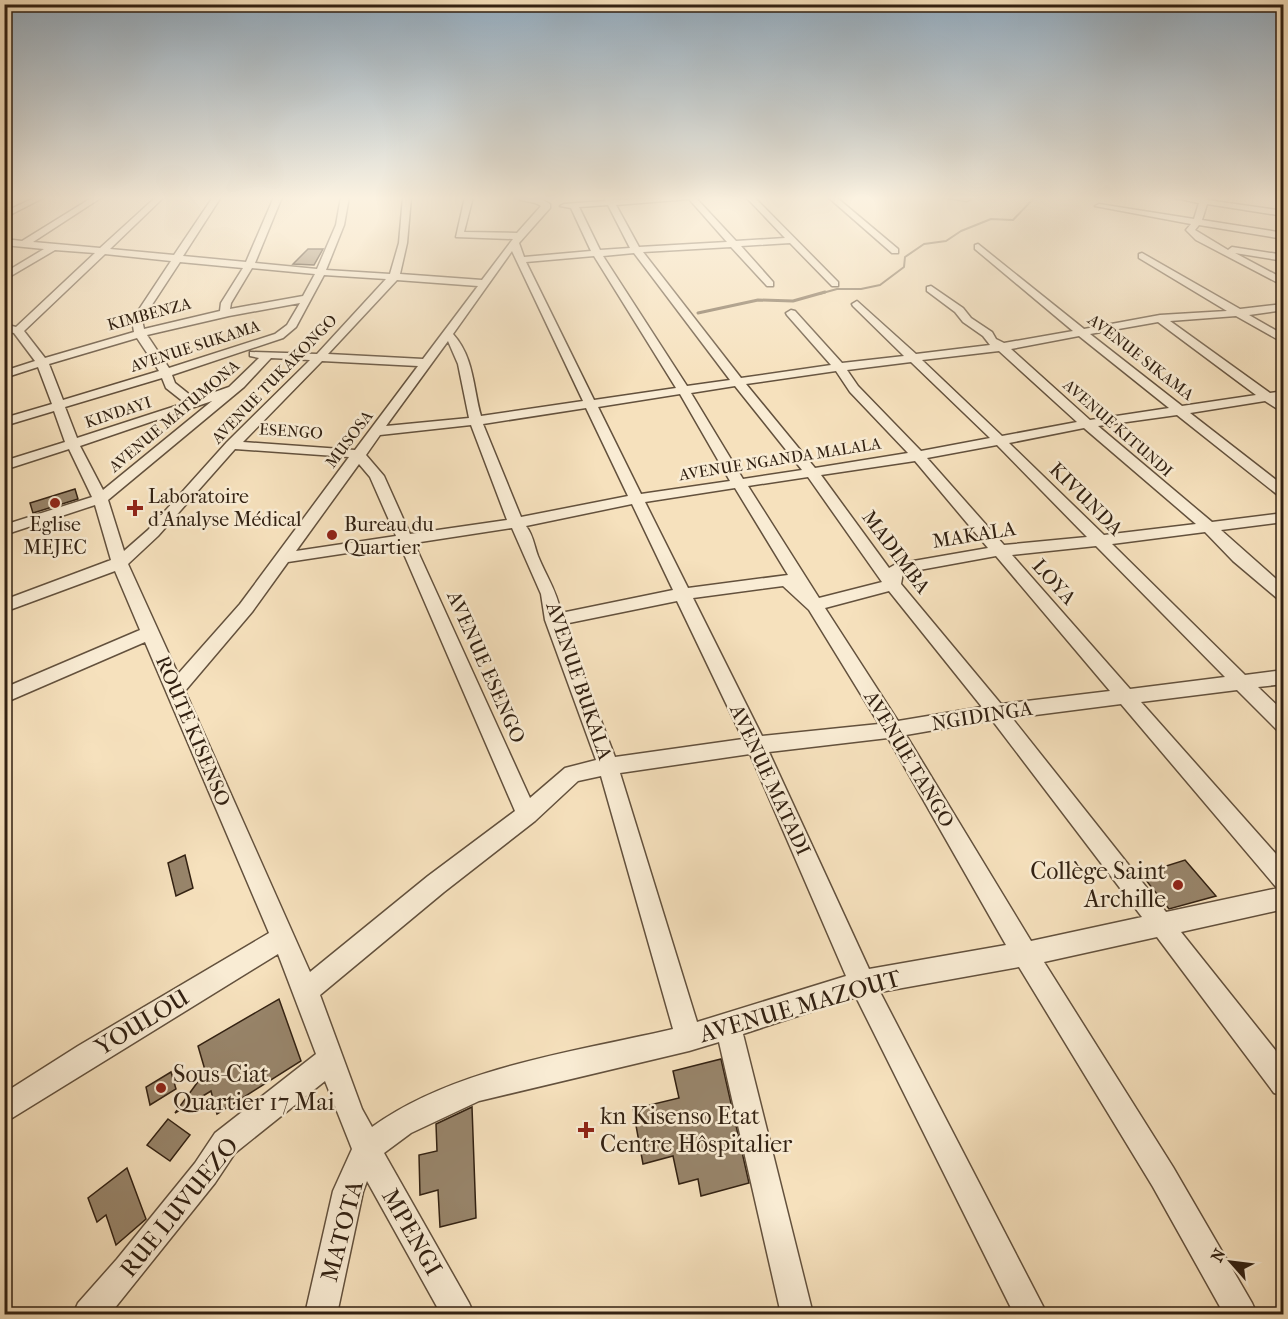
<svg xmlns="http://www.w3.org/2000/svg" width="1288" height="1319" font-family="'IM FELL French Canon',serif">
<style>
.lines{fill:none;stroke-linecap:round;stroke-linejoin:round}
.stream-far1{stroke:#7f6d56;stroke-width:2}
.stream{stroke:#7f6d56;stroke-width:3}
.building{fill:#98856b;stroke:#322112;stroke-width:1.5}
.minor-casing{stroke:#63513d;stroke-width:3}
.minor{fill:#f9ecd4;fill-rule:evenodd}
.poi-dot{fill:#8f2418;stroke:#f9ecd4;stroke-width:2}
.labels{text-anchor:middle;dominant-baseline:central;stroke-width:5;stroke-linejoin:round;paint-order:stroke}
.far-street-label{font-size:16px;fill:#322112;stroke:#f9ecd4}
.poi-label{font-size:20px;fill:#322112;stroke:#f9ecd4;text-anchor:start}
.street-label{font-size:20px;fill:#322112;stroke:#f9ecd4}
.near-poi-label{font-size:24px;fill:#322112;stroke:#f9ecd4;text-anchor:start}
.near-street-label{font-size:24px;fill:#322112;stroke:#f9ecd4}
</style>
<rect width="100%" height="100%" fill="#f6e1bd"/>
<filter id="stains"><feTurbulence type="fractalNoise" baseFrequency=".00333" numOctaves="4"/><feColorMatrix values="0 0 0 0 .2 0 0 0 0 .09 0 0 0 0 .02 0 0 0 .5 -.17"/></filter>
<radialGradient id="worn" r=".72"><stop offset=".6" stop-color="#630" stop-opacity="0"/><stop offset="1" stop-color="#630" stop-opacity=".3"/></radialGradient>
<g class="lines">
<path class="stream-far1" d="M819,294L837,289H861L880,285L904,267L905,257L924,244L946,241L961,231L991,219L1013,220L1035,197"/>
<path class="stream" d="M698,313L758,300L793,301L825,292"/>
</g>
<g class="building">
<path d="M308,249H323L314,265L293,264Z"/>
<path d="M75,489L78,499L33,513L30,503Z"/>
<path d="M185,855L193,888L176,896L168,863Z"/>
<path d="M1185,860L1216,896L1169,909L1141,874Z"/>
<path d="M279,999L301,1061L217,1114L211,1091L175,1113L208,1068L205,1070L198,1046Z"/>
<path d="M721,1059L749,1183L701,1196L698,1179L679,1184L673,1156L643,1164L633,1109L679,1098L673,1071Z"/>
<path d="M171,1072L176,1089L150,1105L146,1087Z"/>
<path d="M472,1107L476,1218L440,1227L438,1190L420,1195L419,1155L437,1151L436,1124Z"/>
<path d="M168,1119L190,1135L170,1161L147,1145Z"/>
<path d="M127,1168L146,1219L116,1245L106,1215L97,1222L88,1198Z"/>
</g>
<g class="lines">
<defs>
<g id="minor">
<path d="M36,197H45L4,218V212Z"/>
<path d="M93,197H102L33,242L100,248L156,197H164L110,249L174,255L213,197H221L183,256L246,262L274,197H282L255,263L317,269L336,225L341,197H349L344,225L326,270L390,274L399,243L403,197H411L407,243L400,274L482,280L513,239L456,237L465,197H473L464,232L517,233L541,206C533,200 520,202 514,197H537L550,204V208L519,243L524,257L591,251L571,208L560,206L564,204L606,201L604,197H612L614,200L695,197L736,241L785,238L746,197H754L838,282V286H832L790,243L741,246L773,282V286H767L731,247L643,252L741,378L831,365L787,315L786,313L791,310L795,311L842,363L904,356L853,306L852,304L857,301L916,354L990,345L983,336L963,322L955,312L927,291V287L931,286L963,308L971,318L992,332L996,339L1004,343L1073,331L975,249V245L978,244L1084,329L1160,315L1227,311L1139,258V254L1142,253L1240,309L1284,304V310L1249,315L1284,335V343L1236,316L1170,321L1270,393L1284,391V399H1279L1284,403V413L1265,401L1190,413L1284,486V497L1279,496L1177,415L1098,426L1212,522L1284,513V522L1221,530L1284,586V600L1278,599L1233,561L1205,532L1112,544L1245,675L1284,670V684L1258,687L1284,712V732L1277,730L1237,690L1141,702L1284,863V909L1181,932L1284,1061V1096L1274,1093L1157,937L1044,962L1173,1167L1252,1303L1257,1314H1224L1153,1187L1019,967L880,992L1047,1314H1014L856,997L743,1034L813,1314H781L719,1042L689,1051L479,1101L411,1133L384,1153L469,1303L474,1314H441L367,1181L363,1192L337,1314H305L333,1191L352,1149L325,1081L235,1153L215,1183L110,1314H73L78,1303L117,1259L195,1163L215,1133L316,1054L278,954L4,1123V1093L78,1046L269,933L145,642L4,703V688L140,630L115,571L4,612V600L111,560L95,505L4,535V525L92,497L69,449L4,470V461L65,442L54,411L4,426V418L52,404L38,367L4,378V371L35,361L14,333L4,331V324L16,327L95,253L55,250L4,280V273L44,249L4,245V239L22,241ZM689,199L727,242L639,247L616,205ZM608,205L630,248L600,250L579,207ZM512,251L583,401L481,416C473,388 474,357 453,334ZM634,253L730,380L687,386L603,256ZM105,254L171,261L132,320L134,332L45,358L24,331ZM594,256L676,388L594,400L526,262ZM180,262L243,268L221,303L220,311L144,329L142,320ZM252,268L315,274L303,296L230,309L231,303ZM324,275L386,279L317,354L250,352V356L259,358L229,387L195,399L175,383L172,375L283,338L296,327ZM397,280L478,286L423,359L328,354ZM300,303L287,325L275,334L169,368L147,335L229,316ZM1158,322L1256,395L1182,406L1090,334ZM1079,336L1169,408L1090,420L1011,349ZM137,338L159,371L63,400L49,364ZM448,341L458,364L469,418L386,426ZM999,351L1077,422L1002,436L922,360ZM271,358L310,360L227,442L148,530L124,551L108,500L244,387ZM322,361L418,366L355,450L243,442ZM911,362L990,438L921,451L858,386L847,370ZM836,371L850,392L908,453L815,468L746,384ZM162,378L166,388L185,403L77,438L65,407ZM735,386L802,470L743,479L691,393ZM680,394L730,481L641,494L598,407ZM212,401L103,490L80,446ZM586,408L628,496L521,517L483,424ZM471,425L507,520L410,534L384,476L366,455L380,435ZM1084,428L1196,524L1104,535L1009,443ZM997,445L1087,537L1004,545L927,458ZM235,449L349,457L240,604L178,674L128,564L158,536ZM915,461L988,548L896,564L889,568L821,475ZM359,464L370,477L396,536L296,551ZM808,477L882,582L819,598L748,486ZM735,488L788,575L688,588L645,502ZM632,504L673,590L561,613C557,591 546,576 538,556C534,545 533,535 526,526ZM512,528L541,594L545,620L596,760L565,768L530,798L414,543ZM400,545L515,811L428,876L310,972L185,691L252,612L288,562ZM1096,546L1225,677L1130,689L1012,555ZM996,556L1110,691L1001,704L901,584L903,573ZM783,586L809,610L879,724L762,736L693,598ZM889,591L982,707L898,721L825,608ZM677,601L743,739L615,757L564,624ZM1121,704L1276,887L1278,888L1166,912L1012,718ZM992,720L1142,917L1031,941L906,735ZM888,738L1006,945L869,969L769,752ZM750,754L846,976L697,1022L620,773ZM601,776L673,1029C575,1052 455,1067 372,1127L362,1109L320,995L444,892L535,821L578,781Z"/>
<path d="M828,197H836L898,249V253H892Z"/>
<path d="M942,197H966L971,199L967,201Z"/>
<path d="M1171,197H1207V200L1284,211V216L1207,204L1202,220L1284,233V239L1199,225L1195,230L1228,250L1232,247L1284,255V261L1235,253L1284,279V286L1196,240L1186,230L1191,224L1095,206L1099,204L1194,219L1199,203Z"/>
</g>
</defs>
<use href="#minor" class="minor-casing"/>
<use href="#minor" class="minor"/>
</g>
<linearGradient id="sky" x2="0" y2="1"><stop stop-color="#93acc0"/><stop offset="0.52" stop-color="#fbf2e1"/><stop offset="1" stop-color="#fbf2e1" stop-opacity="0"/></linearGradient>
<rect width="1288" height="381" fill="url(#sky)"/>
<g class="poi-dot">
<circle cx="55" cy="503" r="6"/>
<path d="M132 499h6v6h6v6h-6v6h-6v-6h-6v-6h6z"/>
<circle cx="332" cy="535" r="6"/>
<circle cx="1178" cy="885" r="6"/>
<circle cx="161" cy="1088" r="6"/>
<path d="M583 1121h6v6h6v6h-6v6h-6v-6h-6v-6h6z"/>
</g>
<g class="labels">
<g class="far-street-label">
<text transform="translate(149 314) rotate(-15)">KIMBENZA</text>
<text transform="translate(195 346) rotate(-18)">AVENUE SUKAMA</text>
<text transform="translate(1141 357) rotate(38)">AVENUE SIKAMA</text>
<text transform="translate(274 379) rotate(-46)">AVENUE TUKAKONGO</text>
<text transform="translate(118 412) rotate(-18)">KINDAYI</text>
<text transform="translate(174 416) rotate(-40)">AVENUE MATUMONA</text>
<text transform="translate(1118 428) rotate(41)">AVENUE KITUNDI</text>
<text transform="translate(291 431) rotate(4)">ESENGO</text>
<text transform="translate(349 439) rotate(-53)">MUSOSA</text>
<text transform="translate(780 459) rotate(-9)">AVENUE NGANDA MALALA</text>
</g>
<g class="poi-label">
<text x="148" y="496">Laboratoire<tspan x="148" dy="23">d'Analyse Médical</tspan></text>
<text x="55" y="524" text-anchor="middle">Eglise<tspan x="55" dy="23">MEJEC</tspan></text>
<text x="344" y="524">Bureau du<tspan x="344" dy="23">Quartier</tspan></text>
</g>
<g class="street-label">
<text transform="translate(1086 499) rotate(45)">KIVUNDA</text>
<text transform="translate(974 535) rotate(-9)">MAKALA</text>
<text transform="translate(896 552) rotate(53)">MADIMBA</text>
<text transform="translate(1054 582) rotate(48)">LOYA</text>
<text transform="translate(486 667) rotate(66)">AVENUE ESENGO</text>
<text transform="translate(579 681) rotate(71)">AVENUE BUKALA</text>
<text transform="translate(982 716) rotate(-9)">NGIDINGA</text>
<text transform="translate(193 731) rotate(67)">ROUTE KISENSO</text>
<text transform="translate(909 759) rotate(59)">AVENUE TANGO</text>
<text transform="translate(770 780) rotate(65)">AVENUE MATADI</text>
</g>
<g class="near-poi-label">
<text x="1166" y="871" text-anchor="end">Collège Saint<tspan x="1166" dy="28">Archille</tspan></text>
<text x="173" y="1074">Sous-Ciat<tspan x="173" dy="28">Quartier 17 Mai</tspan></text>
<text x="600" y="1116">kn Kisenso Etat<tspan x="600" dy="28">Centre Hôspitalier</tspan></text>
</g>
<g class="near-street-label">
<text transform="translate(800 1006) rotate(-16)">AVENUE MAZOUT</text>
<text transform="translate(142 1022) rotate(-31)">YOULOU</text>
<text transform="translate(179 1207) rotate(-51)">RUE LUVUEZO</text>
<text transform="translate(342 1231) rotate(-75)">MATOTA</text>
<text transform="translate(412 1232) rotate(60)">MPENGI</text>
</g>
</g>
<rect width="1288" height="1319" fill="none" stroke="#f6e1bd" stroke-width="24"/>
<rect x="6" y="6" width="1276" height="1307" fill="none" stroke="#322112" stroke-width="3"/>
<rect x="12" y="12" width="1264" height="1295" fill="none" stroke="#322112" stroke-width="1.5"/>
<g transform="translate(1231 1262) rotate(298)" stroke="#f9ecd4" stroke-width="4.5" paint-order="stroke">
<path d="M0-4.5L10 22L0 15L-10 22Z" fill="#322112"/>
<text y="-9" font-size="16" font-weight="bold" text-anchor="middle" fill="#322112">N</text>
</g>
<rect width="100%" height="100%" filter="url(#stains)"/>
<rect width="100%" height="100%" fill="url(#worn)"/>
</svg>
